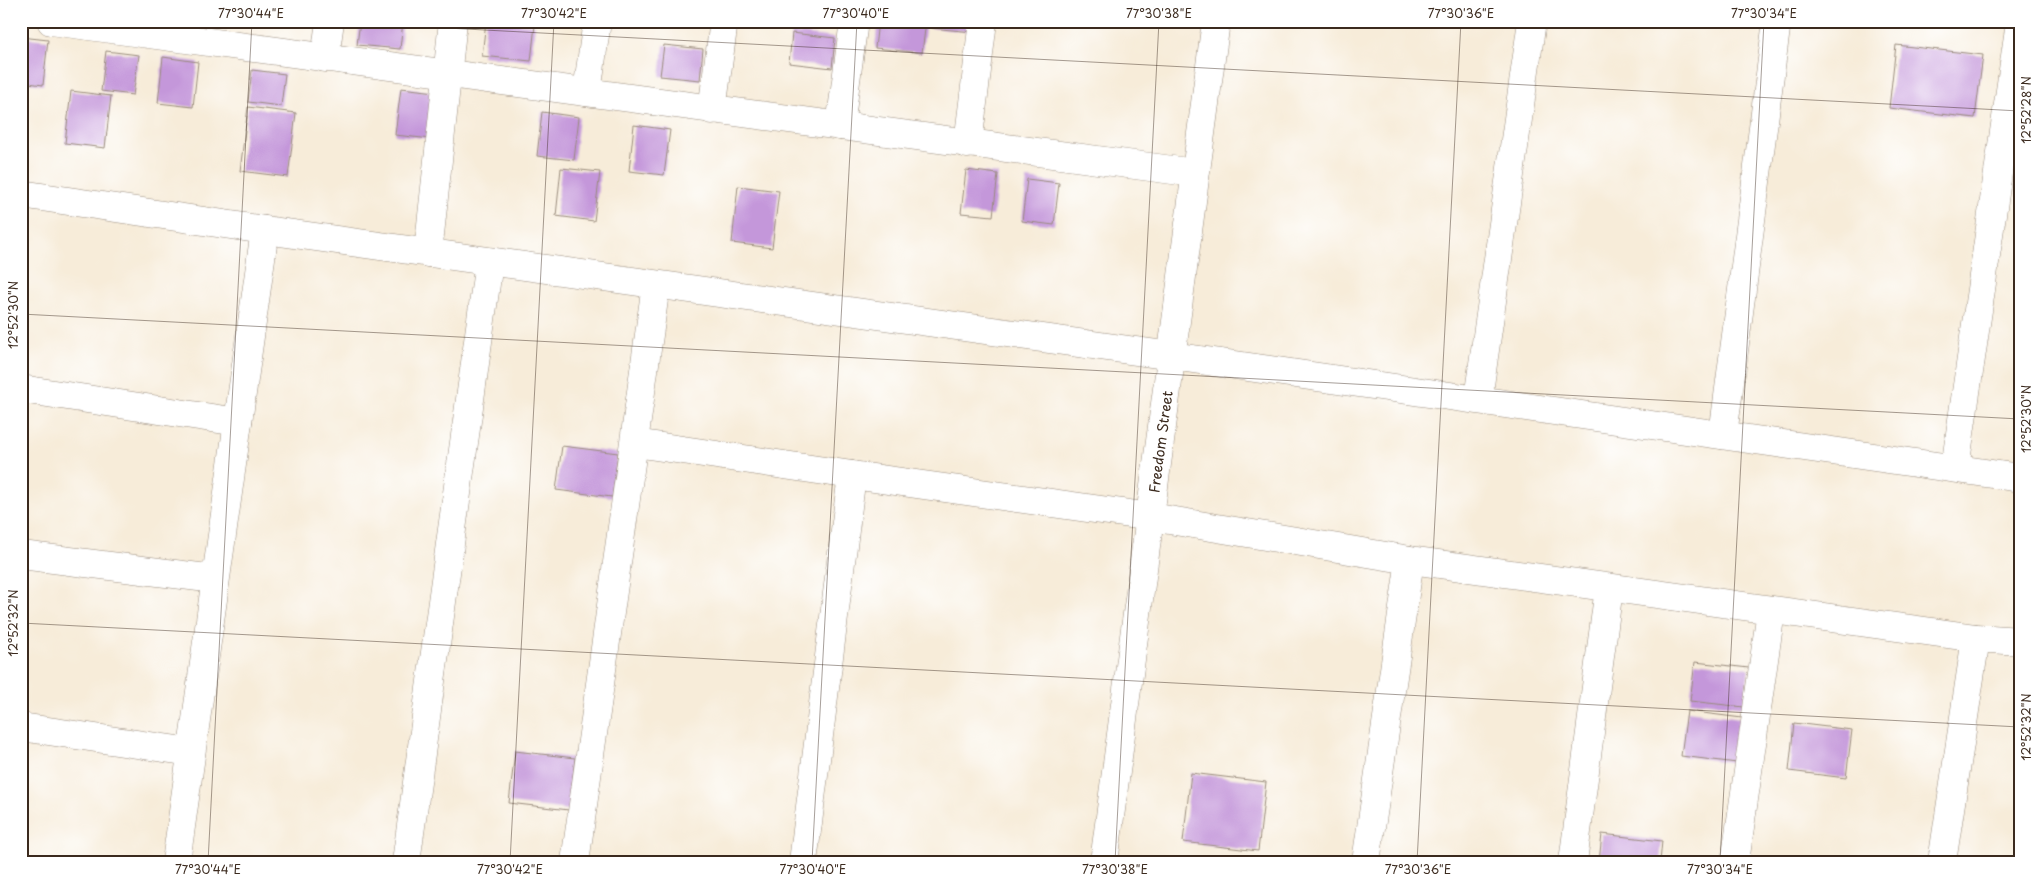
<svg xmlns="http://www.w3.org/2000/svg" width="2041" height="883" font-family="'Playpen Sans',sans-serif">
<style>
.building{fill:#c497da}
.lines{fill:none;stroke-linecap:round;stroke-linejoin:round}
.street-casing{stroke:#998b7c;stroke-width:29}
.secondary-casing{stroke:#998b7c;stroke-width:29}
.street{stroke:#fff;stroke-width:28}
.secondary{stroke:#fff;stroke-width:28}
.ticks{fill:none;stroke:#3b2a1e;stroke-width:1;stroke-opacity:0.45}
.labels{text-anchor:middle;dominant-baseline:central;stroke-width:4.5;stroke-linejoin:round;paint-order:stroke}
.street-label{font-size:14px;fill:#3b2a1e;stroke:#fff}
.neatline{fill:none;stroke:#3b2a1e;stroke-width:2}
.ticks-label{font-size:12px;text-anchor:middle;fill:#3b2a1e}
</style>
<rect width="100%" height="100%" fill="#fff"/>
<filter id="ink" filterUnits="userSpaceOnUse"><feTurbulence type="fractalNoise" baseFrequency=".02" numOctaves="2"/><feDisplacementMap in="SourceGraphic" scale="10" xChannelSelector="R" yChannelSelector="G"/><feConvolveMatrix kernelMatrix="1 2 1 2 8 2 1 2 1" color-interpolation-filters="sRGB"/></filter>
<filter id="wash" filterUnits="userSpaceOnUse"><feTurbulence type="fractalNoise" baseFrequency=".0096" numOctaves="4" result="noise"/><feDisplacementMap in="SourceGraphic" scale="20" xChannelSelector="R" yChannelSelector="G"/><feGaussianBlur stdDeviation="1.12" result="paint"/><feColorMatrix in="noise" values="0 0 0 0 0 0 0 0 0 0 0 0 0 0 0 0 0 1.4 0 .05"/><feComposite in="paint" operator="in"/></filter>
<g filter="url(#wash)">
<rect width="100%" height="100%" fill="#f7ecd9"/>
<g id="blocks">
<g class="building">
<path d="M360,21H403L400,49L357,45Z"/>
<path d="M486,21L535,25L531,61L482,56Z"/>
<path d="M878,21H926L922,53L875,48Z"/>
<path d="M931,21H974L973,32L931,28Z"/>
<path d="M792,33L835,38L832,68L789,63Z"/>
<path d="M21,37L48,40L43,85L21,82Z"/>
<path d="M664,45L703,49L700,80L660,76Z"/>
<path d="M1896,45L1983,55L1975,118L1889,108Z"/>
<path d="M106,51L139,55L133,95L101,91Z"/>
<path d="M163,57L198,62L193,107L158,103Z"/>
<path d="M252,70L285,74L281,106L248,102Z"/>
<path d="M401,88L436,92L431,139L395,135Z"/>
<path d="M71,91L111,96L105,148L65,143Z"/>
<path d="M248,107L296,113L288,177L240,171Z"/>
<path d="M542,112L579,117L574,160L537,156Z"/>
<path d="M634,125L670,130L664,175L629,171Z"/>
<path d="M561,168L600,172L594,221L556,216Z"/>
<path d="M966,170L998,174L993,216L961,213Z"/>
<path d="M1027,179L1059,183L1054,225L1022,221Z"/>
<path d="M738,186L779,191L772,248L732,243Z"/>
<path d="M562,446L618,453L612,497L556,490Z"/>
<path d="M1695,662L1749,668L1744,707L1690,701Z"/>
<path d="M1687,711L1742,718L1737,763L1681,756Z"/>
<path d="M1794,723L1852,730L1846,778L1789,771Z"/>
<path d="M515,751L575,758L569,810L509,803Z"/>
<path d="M1191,773L1266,782L1258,851L1183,842Z"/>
<path d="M1602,834L1662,841L1660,862H1599Z"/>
</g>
</g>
</g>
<g filter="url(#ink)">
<use href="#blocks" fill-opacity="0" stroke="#998b7c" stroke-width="1"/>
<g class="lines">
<defs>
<g id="street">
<path d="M51,21L1195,173"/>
<path d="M325,58L330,21"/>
<path d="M587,92L597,21"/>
<path d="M712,110L724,21"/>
<path d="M840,126L854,21"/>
<path d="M968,144L983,21"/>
<path d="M428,253L453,21"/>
<path d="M21,389L238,422"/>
<path d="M1478,399L1532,21"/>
<path d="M1723,435L1777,21"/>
<path d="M635,443L852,475"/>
<path d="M1955,468L2020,22"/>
<path d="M21,555L215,579"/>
<path d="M21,727L191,752"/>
<path d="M176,862L265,230"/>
<path d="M406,862L489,262"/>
<path d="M575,862L656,285"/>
<path d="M803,862L852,475L1151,517L1410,560L1976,638"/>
<path d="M1366,862L1410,560"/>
<path d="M1573,862L1609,588"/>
<path d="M1735,862L1771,611"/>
<path d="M1942,862L1976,638L2020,641"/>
</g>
<g id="secondary">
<path d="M21,194L265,230L1172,356L2020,478"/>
<path id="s1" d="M1104,862L1216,21"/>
</g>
</defs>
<use href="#street" class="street-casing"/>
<use href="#secondary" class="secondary-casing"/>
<use href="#street" class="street"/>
<use href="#secondary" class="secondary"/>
</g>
</g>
<path class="ticks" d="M314,21L2020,111M21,314L2020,419M21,623L2020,727M208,862L252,21M510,862L554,21M812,862L857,21M1115,862L1159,21M1417,862L1461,21M1720,862L1764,21"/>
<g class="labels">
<g class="street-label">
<text stroke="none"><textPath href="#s1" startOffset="424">Freedom Street</textPath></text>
</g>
</g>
<rect width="2041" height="883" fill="none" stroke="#fff" stroke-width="55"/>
<rect x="28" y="28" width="1986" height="828" class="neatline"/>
<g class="ticks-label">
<text x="251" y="18">77°30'44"E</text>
<text x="554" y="18">77°30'42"E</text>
<text x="856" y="18">77°30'40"E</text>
<text x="1159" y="18">77°30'38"E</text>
<text x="1461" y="18">77°30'36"E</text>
<text x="1764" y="18">77°30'34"E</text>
<text transform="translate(2027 110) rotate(-90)" y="4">12°52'28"N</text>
<text transform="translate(14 315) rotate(-90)" y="4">12°52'30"N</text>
<text transform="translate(2027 419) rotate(-90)" y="4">12°52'30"N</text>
<text transform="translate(14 623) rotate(-90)" y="4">12°52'32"N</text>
<text transform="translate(2027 727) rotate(-90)" y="4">12°52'32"N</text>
<text x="208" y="874">77°30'44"E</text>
<text x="510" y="874">77°30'42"E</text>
<text x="813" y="874">77°30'40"E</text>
<text x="1115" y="874">77°30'38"E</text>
<text x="1418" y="874">77°30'36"E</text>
<text x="1720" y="874">77°30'34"E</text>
</g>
</svg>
